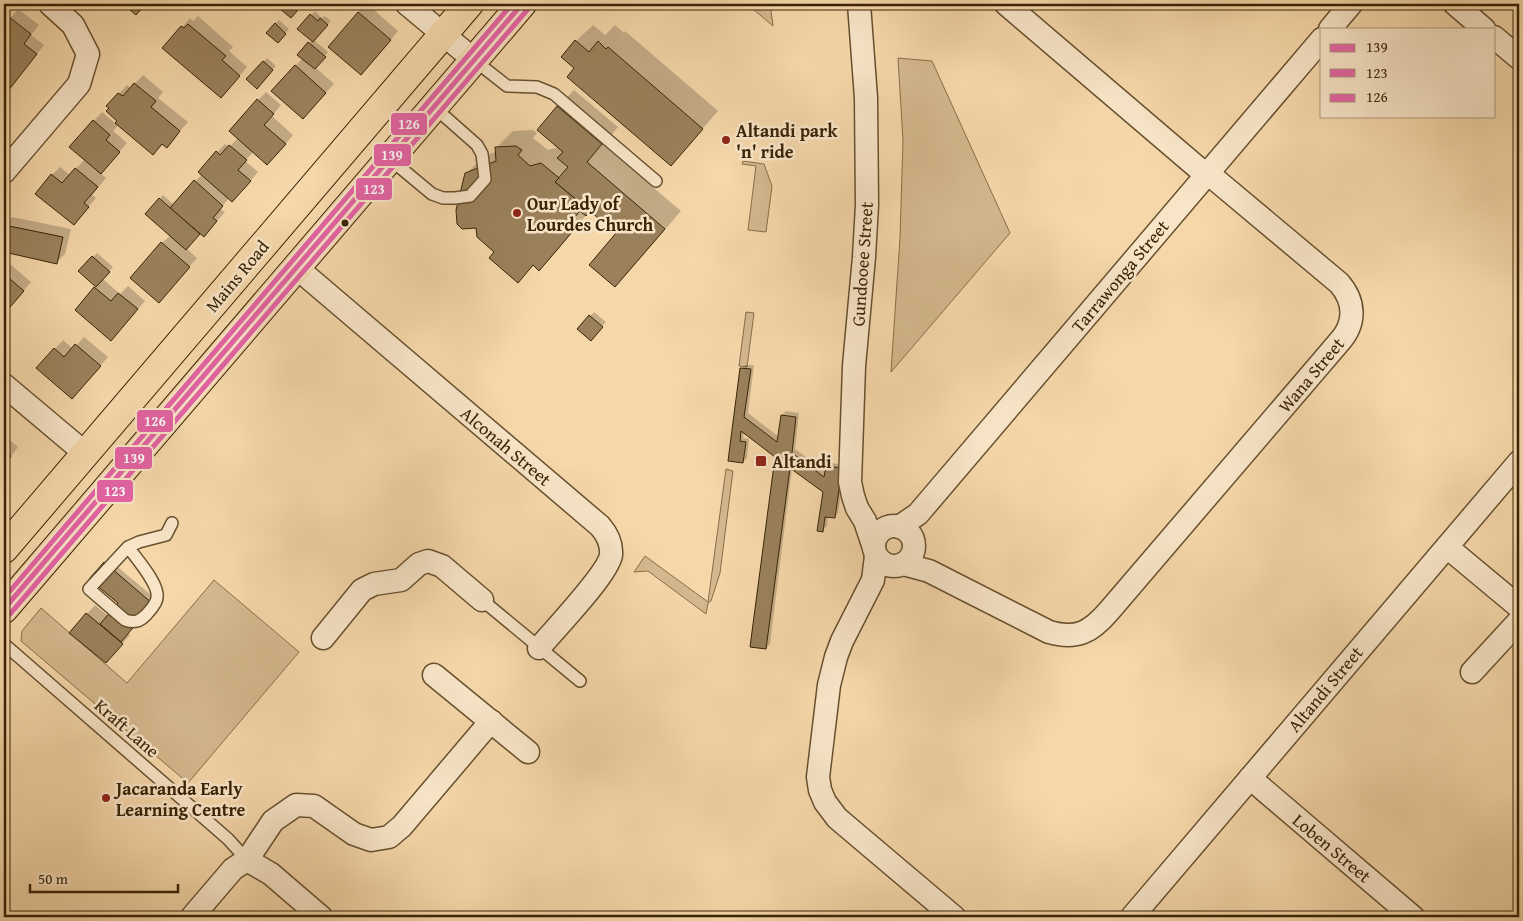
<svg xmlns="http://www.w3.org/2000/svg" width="1523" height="921" font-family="'Gentium Book Plus',serif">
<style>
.green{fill:#d5b88e;stroke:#866e4a}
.shadow{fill:#0003}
.building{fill:#9a815b;stroke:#382305}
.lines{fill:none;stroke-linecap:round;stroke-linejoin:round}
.service-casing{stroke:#67502e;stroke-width:14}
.minor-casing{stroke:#67502e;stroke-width:25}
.primary-casing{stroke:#382305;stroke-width:30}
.service{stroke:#f8e5c8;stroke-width:11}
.minor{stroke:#f8e5c8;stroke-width:22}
.primary{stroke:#f5d7aa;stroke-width:28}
.bus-1-casing{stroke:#f8e5c8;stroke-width:9}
.bus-2-casing{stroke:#f8e5c8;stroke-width:9}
.bus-3-casing{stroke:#f8e5c8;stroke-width:9}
.bus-1{stroke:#e463a4;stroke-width:5}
.bus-2{stroke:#e463a4;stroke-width:5}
.bus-3{stroke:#e463a4;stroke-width:5}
.poi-dot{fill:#8f2418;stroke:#f8e5c8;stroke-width:2}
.bus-dot{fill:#382305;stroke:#f8e5c8;stroke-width:2}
.labels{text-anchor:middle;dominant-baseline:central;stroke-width:5;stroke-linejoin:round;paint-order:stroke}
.poi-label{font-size:18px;font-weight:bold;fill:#382305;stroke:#f8e5c8;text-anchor:start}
.street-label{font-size:18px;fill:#382305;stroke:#f8e5c8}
.line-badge{stroke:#f8e5c8;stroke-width:2}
.badge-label{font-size:14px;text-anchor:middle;font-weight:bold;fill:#fff}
</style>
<rect width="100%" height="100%" fill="#f5d7aa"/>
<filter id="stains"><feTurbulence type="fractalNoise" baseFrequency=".004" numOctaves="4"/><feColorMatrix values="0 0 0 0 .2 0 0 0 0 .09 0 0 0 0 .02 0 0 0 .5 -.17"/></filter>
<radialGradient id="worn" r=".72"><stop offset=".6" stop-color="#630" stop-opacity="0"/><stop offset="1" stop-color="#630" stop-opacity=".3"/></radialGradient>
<g class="green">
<path d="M747,4H770L773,26Z"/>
<path d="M898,58L932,61L1010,233L891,372L900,238L903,141Z"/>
<path d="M743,161L764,164L772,186L766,232L748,230L756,166L742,164Z"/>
<path d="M746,312L754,313L747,367L739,366Z"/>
<path d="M726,469L733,471L720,573L711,601L708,603L706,614L648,571L634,572L645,556L708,602Z"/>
<path d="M214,580L299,652L188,783L21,641L22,631L41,608L127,683Z"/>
</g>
<g class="shadow">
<path d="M367,4L398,31L370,65L358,12Z"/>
<path d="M18,9L39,25L31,35L44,45L8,90L4,87V26Z"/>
<path d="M315,11L322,18L325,16L331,21L314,40L328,52L315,67L334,84L311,109L295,66L303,58L299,54L312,40L299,29Z"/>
<path d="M198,16L233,47L229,51L247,67L221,97L164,48L190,18L193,21Z"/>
<path d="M279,20L289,29L282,38L275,24Z"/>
<path d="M593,25L605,35L615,25L624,33L625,31L718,111L671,165L576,68V41Z"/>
<path d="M267,58L276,66L257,87L248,79Z"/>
<path d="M143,75L163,92L158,98L188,122L167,146L163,143L153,153L119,124L113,131L127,143L100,173L106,178L92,195L96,198L74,224L52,175L60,167L70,175L85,159L71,146L102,112L116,124L119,120L108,106L127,85L131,88Z"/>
<path d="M574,90L618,127L603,145L681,211L631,269L615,285L618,233L590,210L556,252L539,269L534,265L518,281L496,252L466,174L483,157L497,151L496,148L513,131L533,130L537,133L533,138L548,150L559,147L558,107Z"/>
<path d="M266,92L281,105L272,116L293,135L276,155L254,151L245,161L258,172L241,192L229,198L220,209L225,212L212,227L200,232L186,248L197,258L167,293L162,243L171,235L160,199L163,195L174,205L202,174L200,172L217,152L225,144L229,147L238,138L258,100Z"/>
<path d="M12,217L71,229L65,254L57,262L4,251V225Z"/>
<path d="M97,253L113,267L103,279L120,294L128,286L145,301L119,331L76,309L97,286L80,271Z"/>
<path d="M4,259L31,282L4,314Z"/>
<path d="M594,312L606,322L594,335L578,329Z"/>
<path d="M84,337L108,357L72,398L38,368L63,340L73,349Z"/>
<path d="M745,365H754L748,413L779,437L782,415L786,411L799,413L795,449L826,472L827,467L831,463L845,465L838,513L834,517L828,516L827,526L823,530L824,492L792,468L770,644L766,648L777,456L744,431L743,438L749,439L747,458L743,462L730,460L742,368Z"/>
<path d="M4,435L18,447L4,465Z"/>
<path d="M108,559L156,599L128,633L130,635L114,653L71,632L95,605L108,616L120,603L105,563Z"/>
</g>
<g class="building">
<path d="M123,4H146L136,15Z"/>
<path d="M274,4H303L291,18Z"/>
<path d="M358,12L391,40L361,75L328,47Z"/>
<path d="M310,14L318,21L320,18L328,25L313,42L297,29Z"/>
<path d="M9,17L31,34L24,44L37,54L8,91L4,88V24Z"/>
<path d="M275,23L286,34L278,43L266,33Z"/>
<path d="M188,24L226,56L222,60L240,76L221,98L162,48L181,26L184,28Z"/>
<path d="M575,40L589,52L598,41L606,49L608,47L703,129L671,166L567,77L574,68L561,57Z"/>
<path d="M308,42L326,57L315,69L297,55Z"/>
<path d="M263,61L273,70L257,89L246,79Z"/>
<path d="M295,65L326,93L303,119L271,91Z"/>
<path d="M134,83L156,101L151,107L180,131L167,148L162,144L153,155L115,123L117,121L106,111L109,108L106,106L118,93L123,96Z"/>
<path d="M257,99L274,114L264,125L286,144L267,165L229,131Z"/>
<path d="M557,106L602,144L587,162L665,229L615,287L589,265L616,233L555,182L568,167L557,158L563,152L537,130Z"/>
<path d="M93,120L110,135L106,140L120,152L101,174L69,147Z"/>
<path d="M229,145L247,160L238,170L251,181L232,202L198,172L216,151L220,155Z"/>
<path d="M516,146L522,150L518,155L530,166L541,163L559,178L555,182L590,211L586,216L580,211L567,226L573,231L539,271L533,265L518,283L489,258L494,252L477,237L476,228L462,229L457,224L456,210L465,173L496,161L495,147Z"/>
<path d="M75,168L98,187L84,203L89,207L74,225L35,194L51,174L62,183Z"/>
<path d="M194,180L223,206L213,218L217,221L204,237L170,208Z"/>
<path d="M159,198L200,234L186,250L145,214Z"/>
<path d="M4,225L63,237L57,264L4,252Z"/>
<path d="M161,242L190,267L159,303L130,278Z"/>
<path d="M92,256L110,272L96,287L78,271Z"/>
<path d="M4,274L24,291L4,314Z"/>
<path d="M94,287L111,301L118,293L138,309L111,341L75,310Z"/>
<path d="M589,315L603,327L591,341L577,329Z"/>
<path d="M75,344L101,366L72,399L36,368L54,348L64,357Z"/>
<path d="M740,368L751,369L744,417L777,442L781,415L796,417L792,453L824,477L826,466L842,468L835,518L825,517L823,532L817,531L823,492L790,468L766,649L750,647L775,457L741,431L740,441L746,442L743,463L728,461Z"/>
<path d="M4,451L11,456L4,465Z"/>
<path d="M104,562L153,604L121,642L100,624L118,603L89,579Z"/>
<path d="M86,613L123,644L106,663L69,633Z"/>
</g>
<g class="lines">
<defs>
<g id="service">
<path d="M474,60L507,86L537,87L554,94L656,181"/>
<path d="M390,159L432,194L443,198H455L470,196L485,179L482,154L477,145L434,107"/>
<path d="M128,547C136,558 160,585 157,598C156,605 150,610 146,615C139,622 134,623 125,620L89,589L128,547L139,542L166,535L172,523"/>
<path d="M482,600L580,681"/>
<path d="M4,644L228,839L247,860"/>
</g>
<g id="minor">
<path d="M407,4L474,60"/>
<path d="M859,4L866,98L867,205L864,257L854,366L850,482L853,496L857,508L865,521L874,548"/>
<path d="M1455,4L1484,29"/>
<path d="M1330,29L1351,4"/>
<path d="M1494,37L1519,58"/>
<path d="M4,172L79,84L88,54L73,25L50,4"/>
<path d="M297,268L600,526C607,534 612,543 611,555C608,574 554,630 539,648"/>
<path d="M4,385L86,454"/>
<circle cx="894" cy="546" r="20"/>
<path d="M899,527L918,514L1322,39"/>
<path d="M1447,547L1519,607"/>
<path d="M876,556L873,580L842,641L836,657L829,685L818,777L820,790L825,802L837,818L954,917"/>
<path d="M903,564L929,571L1049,632C1077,640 1091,632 1109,611L1340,341C1356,323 1355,301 1339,283L1216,180L1198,168L1006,4"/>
<path d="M323,638L362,590L374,584L401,580L419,564L428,561L442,566L482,600"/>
<path d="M1472,672L1519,621"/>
<path d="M434,675L528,752"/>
<path d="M1250,778L1413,917"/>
<path d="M247,860L273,821L296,805L314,806L354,834L371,840L389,837L402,826L491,721"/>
<path d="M192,917L233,869L247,860L271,874L321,917"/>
<path d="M1132,917L1519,462"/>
</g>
<g id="primary">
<path d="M4,549L469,4"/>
<path d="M4,609L522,4"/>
</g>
</defs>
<use href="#service" class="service-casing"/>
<use href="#minor" class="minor-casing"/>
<use href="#primary" class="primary-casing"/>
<use href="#service" class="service"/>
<use href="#minor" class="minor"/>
<use href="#primary" class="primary"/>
<defs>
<path id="bus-1" d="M4,609L522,4"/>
<path id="bus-2" d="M10,614L528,9"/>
<path id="bus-3" d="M4,598L512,4"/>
</defs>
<use href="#bus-1" class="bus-1-casing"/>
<use href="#bus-2" class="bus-2-casing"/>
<use href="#bus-3" class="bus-3-casing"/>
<use href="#bus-1" class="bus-1"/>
<use href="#bus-2" class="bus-2"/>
<use href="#bus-3" class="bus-3"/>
</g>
<g class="poi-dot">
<circle cx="726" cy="140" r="5"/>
<circle cx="517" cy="213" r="5"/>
<rect x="755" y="455" width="12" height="12" rx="2.5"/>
<circle cx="106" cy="798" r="5"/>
</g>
<circle class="bus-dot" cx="345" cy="223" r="4.5"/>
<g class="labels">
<g class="poi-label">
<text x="736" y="130">Altandi park<tspan x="736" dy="21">'n' ride</tspan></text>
<text x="527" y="203">Our Lady of<tspan x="527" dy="21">Lourdes Church</tspan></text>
<text x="772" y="461">Altandi</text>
<text x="116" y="788">Jacaranda Early<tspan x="116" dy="21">Learning Centre</tspan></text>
</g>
<g class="street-label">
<text transform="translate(862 264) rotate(-86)">Gundooee Street</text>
<text transform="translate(237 276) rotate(-50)">Mains Road</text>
<text transform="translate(1120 276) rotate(-50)">Tarrawonga Street</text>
<text transform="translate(1311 375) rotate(-50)">Wana Street</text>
<text transform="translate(506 446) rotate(40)">Alconah Street</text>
<text transform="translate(1325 689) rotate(-50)">Altandi Street</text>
<text transform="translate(127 728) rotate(41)">Kraft Lane</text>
<text transform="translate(1332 848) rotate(40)">Loben Street</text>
</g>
</g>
<g class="line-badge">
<rect x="390" y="112" width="38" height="24" rx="5" fill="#e463a4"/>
<rect x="373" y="143" width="39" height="24" rx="5" fill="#e463a4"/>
<rect x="355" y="177" width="38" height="24" rx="5" fill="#e463a4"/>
<rect x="136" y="409" width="38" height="24" rx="5" fill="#e463a4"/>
<rect x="114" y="446" width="39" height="24" rx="5" fill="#e463a4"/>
<rect x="96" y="479" width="38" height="24" rx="5" fill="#e463a4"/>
</g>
<g class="badge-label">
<text x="409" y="129">126</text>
<text x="392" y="160">139</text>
<text x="374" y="194">123</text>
<text x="155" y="426">126</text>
<text x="134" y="463">139</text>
<text x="115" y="496">123</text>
</g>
<rect width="1523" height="921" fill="none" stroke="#f5d7aa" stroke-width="20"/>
<rect x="5" y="5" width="1513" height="911" fill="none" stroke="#382305" stroke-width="2.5"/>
<rect x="10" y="10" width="1503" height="901" fill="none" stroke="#382305"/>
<rect x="1320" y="28" width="175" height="90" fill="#f8e5c8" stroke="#ab977a"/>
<rect x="1330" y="44" width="25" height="8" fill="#e463a4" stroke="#ab977a"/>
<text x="1366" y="52" font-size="15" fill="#382305">139</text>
<rect x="1330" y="69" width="25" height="8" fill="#e463a4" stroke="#ab977a"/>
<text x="1366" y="78" font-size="15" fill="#382305">123</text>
<rect x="1330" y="94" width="25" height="8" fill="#e463a4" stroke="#ab977a"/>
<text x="1366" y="102" font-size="15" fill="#382305">126</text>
<path d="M30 884v8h148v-8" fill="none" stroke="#382305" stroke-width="2.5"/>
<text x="38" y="884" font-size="15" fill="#382305" stroke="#f8e5c8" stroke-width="4" paint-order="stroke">50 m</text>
<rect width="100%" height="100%" filter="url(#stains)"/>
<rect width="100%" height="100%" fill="url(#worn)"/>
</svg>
